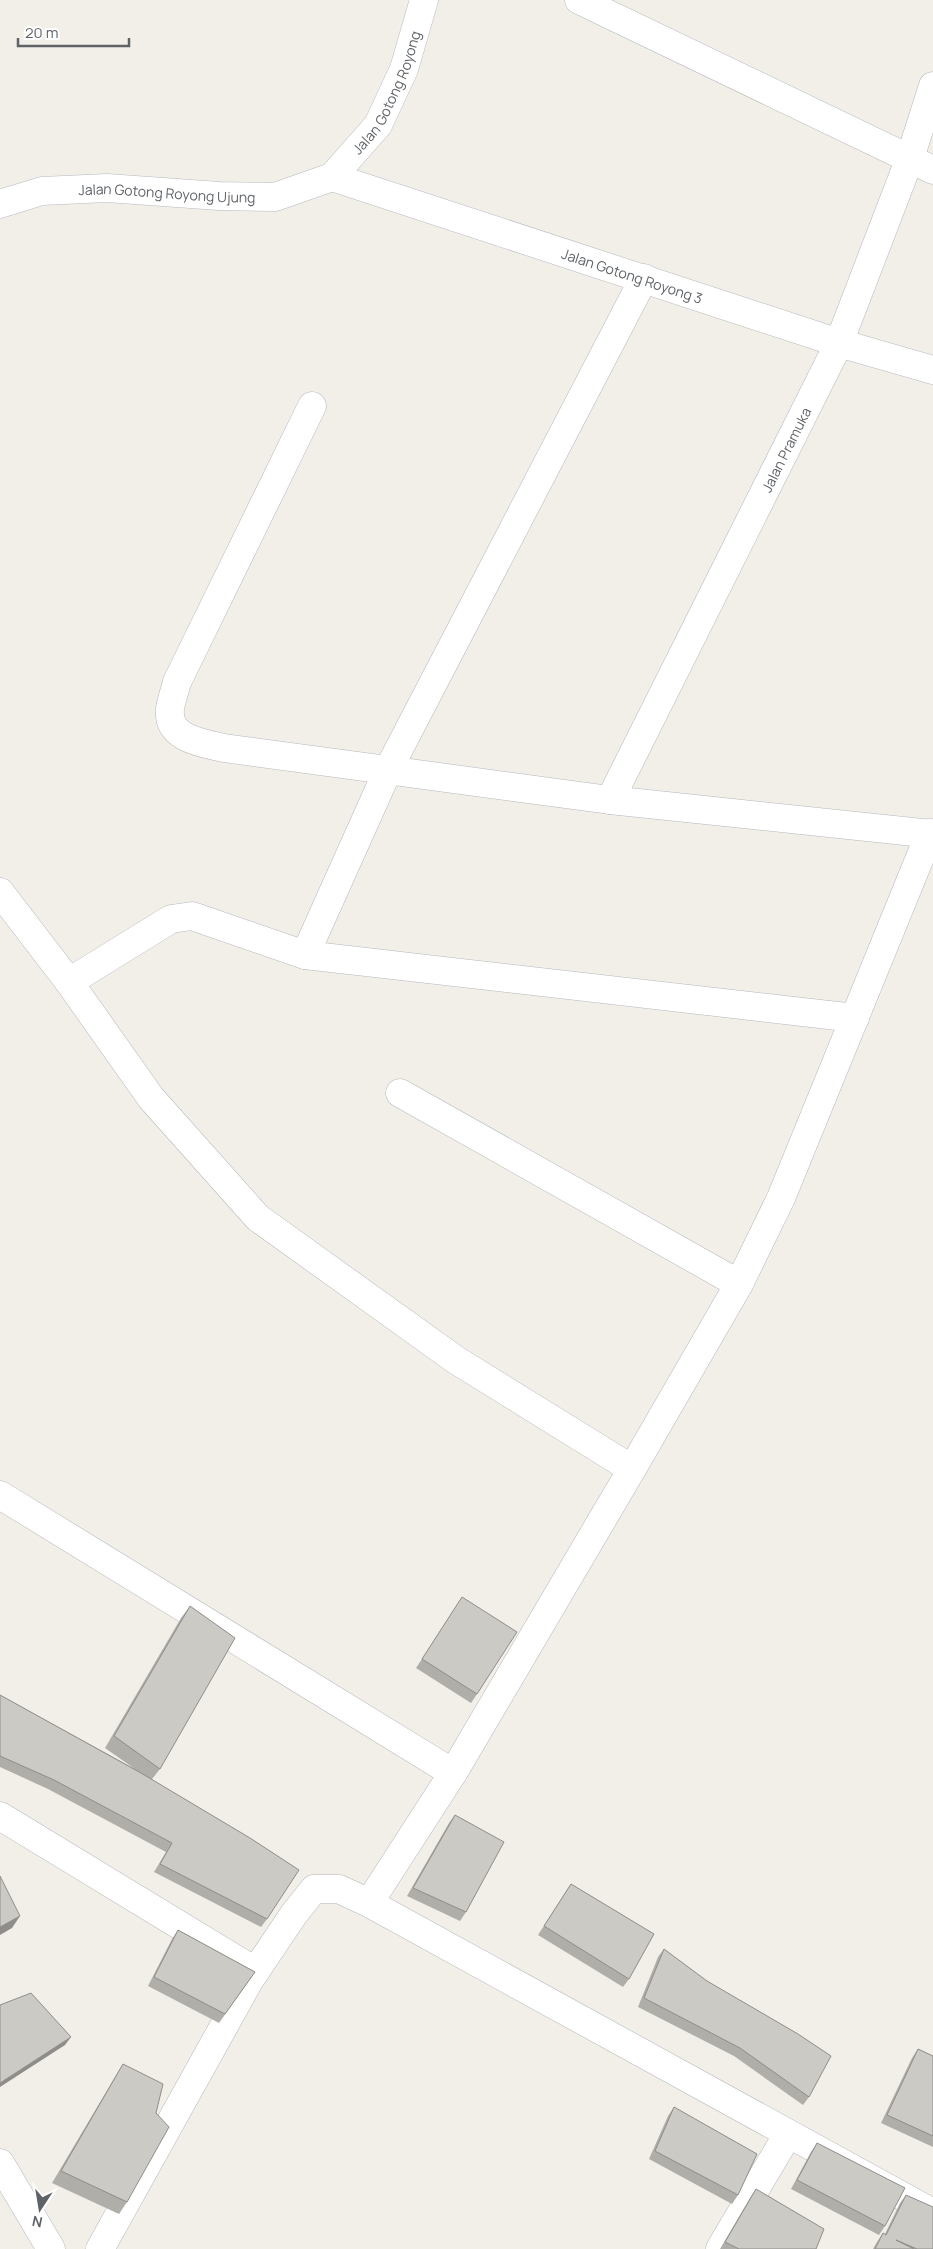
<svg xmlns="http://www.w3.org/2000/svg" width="933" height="2249" font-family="Manrope,sans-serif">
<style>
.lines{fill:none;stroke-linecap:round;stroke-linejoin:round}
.street-casing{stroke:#b5b8bc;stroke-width:29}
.secondary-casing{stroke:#b6babf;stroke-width:29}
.street{stroke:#fff;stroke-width:28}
.secondary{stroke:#fff;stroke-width:28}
.wall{fill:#afaea9}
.shaded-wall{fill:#8f8d8a}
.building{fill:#cccac5;stroke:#8f8d8a}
.labels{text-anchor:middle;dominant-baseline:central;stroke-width:5;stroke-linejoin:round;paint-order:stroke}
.street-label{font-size:14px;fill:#5f6368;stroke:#fff}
</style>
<rect width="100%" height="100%" fill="#f1efe8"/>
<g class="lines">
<defs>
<g id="street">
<path d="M579,0L933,170"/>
<path d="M312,406L177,682C175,691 171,700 170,709C167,739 202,743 224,748L610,800L933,834"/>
<path id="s1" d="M610,800L839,343L910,158L933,86"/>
<path d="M0,892L69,982L151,1098L258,1218L456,1360L632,1469"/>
<path d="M305,955L388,770L644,278"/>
<path d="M69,982L171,919L192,916L305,955L855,1018"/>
<path d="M400,1093L739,1284"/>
<path d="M0,1495L453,1773"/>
<path d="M0,1816L255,1971"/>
<path d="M369,1903L453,1773L632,1469L739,1284L781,1198L930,833"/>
<path d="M0,2163L51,2249"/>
<path d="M100,2249L249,1981L294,1914L314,1889H339L369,1903L933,2213"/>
<path d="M720,2249L788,2134"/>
</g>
<g id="secondary">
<path id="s2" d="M332,177L839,343L933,370"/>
<path id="s3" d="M0,204L42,191L107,188L219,196L275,197L332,177L378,125L404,69L424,0"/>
</g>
</defs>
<use href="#street" class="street-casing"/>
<use href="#secondary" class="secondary-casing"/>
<use href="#street" class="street"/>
<use href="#secondary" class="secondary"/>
</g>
<g class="wall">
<path d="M462,1598L477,1694L471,1703L416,1668Z"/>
<path d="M190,1606L160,1769L152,1779L267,1919L261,1927L154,1872L166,1852L48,1789L0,1767V1695L135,1769L105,1748L181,1618Z"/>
<path d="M455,1815L466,1912L460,1921L407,1896L449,1823Z"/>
<path d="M571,1884L629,1979L623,1987L538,1935Z"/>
<path d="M178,1930L255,1972L219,2023L148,1986L172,1939Z"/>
<path d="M664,1949L809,2097L803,2105L734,2056L638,2007L658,1957Z"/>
<path d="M918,2049L933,2056V2147L881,2123L912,2058Z"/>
<path d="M123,2064L127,2202L119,2214L52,2183L115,2077Z"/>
<path d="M674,2107L738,2195L732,2204L649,2159L668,2116Z"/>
<path d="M817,2143L885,2226L879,2235L791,2189L811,2152Z"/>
<path d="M756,2189L816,2249H720L750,2198Z"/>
<path d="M906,2195L933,2249H873L877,2242L883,2233L885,2234L900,2203Z"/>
</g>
<g class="shaded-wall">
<path d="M20,1916L12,1928L0,1935V1927Z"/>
<path d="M71,2037L65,2045L0,2087V2083Z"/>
</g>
<g class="building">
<path d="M462,1597L517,1632L477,1694L422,1659Z"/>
<path d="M190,1606L235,1638L160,1769L114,1736Z"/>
<path d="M0,1695L141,1773L250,1838L299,1870L267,1919L160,1864L172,1843L54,1780L0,1756Z"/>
<path d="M455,1815L504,1842L466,1912L413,1888Z"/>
<path d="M0,1876L20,1916L0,1927Z"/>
<path d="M571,1884L654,1934L629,1979L544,1926Z"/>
<path d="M178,1930L255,1972L225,2014L154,1977Z"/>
<path d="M664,1949L707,1981L798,2034L831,2056L809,2097L740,2048L644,1998Z"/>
<path d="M31,1993L71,2037L0,2083V2005Z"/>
<path d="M918,2049L933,2056V2136L887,2115Z"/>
<path d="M123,2064L163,2084L156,2113L169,2127L127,2202L61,2171Z"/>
<path d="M674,2107L757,2154L738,2195L655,2151Z"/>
<path d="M817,2143L905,2188L885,2226L797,2180Z"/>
<path d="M756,2189L824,2229L816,2249H739L725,2242Z"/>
<path d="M906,2195L933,2207V2249H917L896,2240L914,2249H875L883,2233L886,2235Z"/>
</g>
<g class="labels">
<g class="street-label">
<text stroke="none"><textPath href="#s3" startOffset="440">Jalan Gotong Royong</textPath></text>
<text stroke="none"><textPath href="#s3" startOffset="169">Jalan Gotong Royong Ujung</textPath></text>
<text stroke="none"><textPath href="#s2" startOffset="316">Jalan Gotong Royong 3</textPath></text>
<text stroke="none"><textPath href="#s1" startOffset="392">Jalan Pramuka</textPath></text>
</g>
</g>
<g transform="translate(40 2209) rotate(192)" stroke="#ffffff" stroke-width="4" paint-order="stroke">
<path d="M0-4L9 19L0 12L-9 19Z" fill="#5f6368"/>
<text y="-8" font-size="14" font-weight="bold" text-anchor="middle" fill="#5f6368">N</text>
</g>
<path d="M18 38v8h111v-8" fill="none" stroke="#5f6368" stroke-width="2.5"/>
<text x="25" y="38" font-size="15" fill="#5f6368" stroke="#ffffff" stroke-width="4" paint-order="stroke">20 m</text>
</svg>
